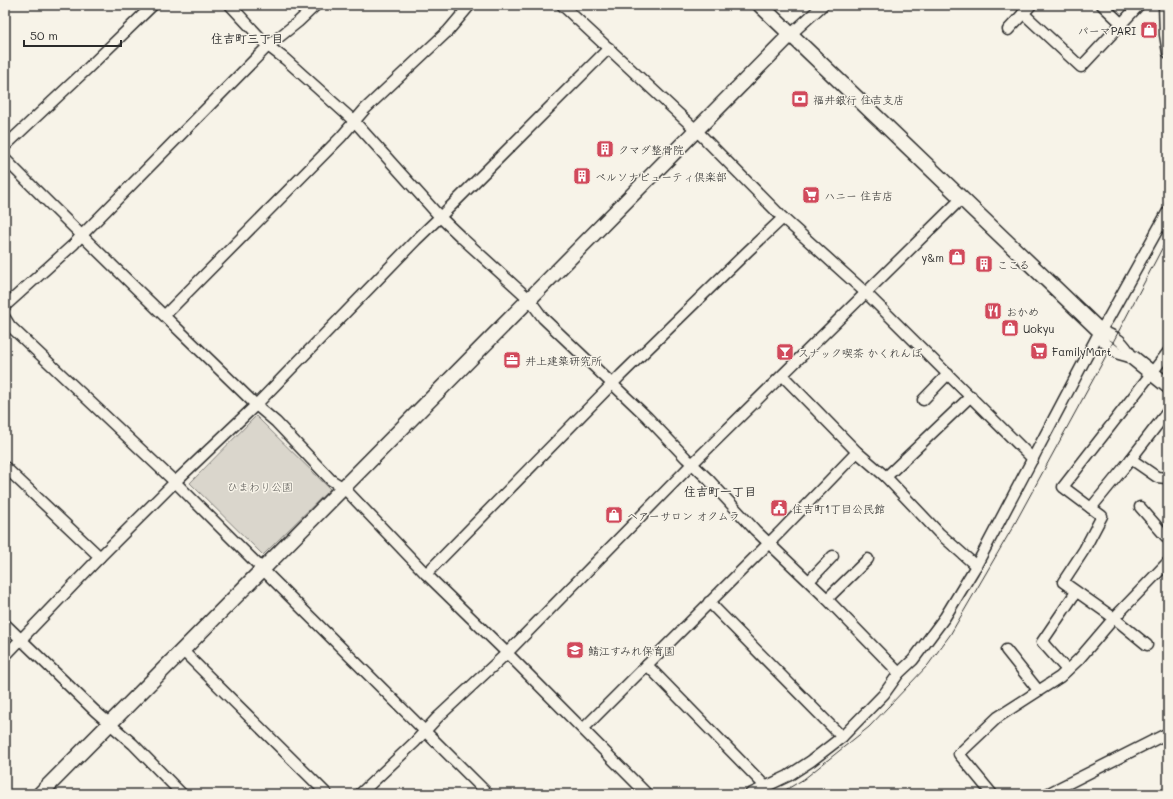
<svg xmlns="http://www.w3.org/2000/svg" width="1173" height="799" font-family="Mali,'Klee One',sans-serif">
<style>
.green{fill:#dad6cc;stroke:#82807c}
.lines{fill:none;stroke-linecap:round;stroke-linejoin:round}
.street-casing{stroke:#2b2b2b;stroke-width:13}
.secondary-casing{stroke:#2b2b2b;stroke-width:17}
.street{stroke:#f7f3e8;stroke-width:10}
.secondary{stroke:#f7f3e8;stroke-width:14}
.tram{stroke:#2b2b2b;stroke-width:1}
.labels{text-anchor:middle;dominant-baseline:central;stroke-width:3;stroke-linejoin:round;paint-order:stroke}
.poi-label{font-size:11px;fill:#2b2b2b;stroke:#f7f3e8;text-anchor:start}
.park-label{font-size:11px;fill:#575653;stroke:#f7f3e8}
.neighbourhood-label{font-size:12px;font-weight:bold;fill:#2b2b2b;stroke:#f7f3e8}
</style>
<rect width="100%" height="100%" fill="#f7f3e8"/>
<filter id="ink" filterUnits="userSpaceOnUse"><feTurbulence type="fractalNoise" baseFrequency=".025" numOctaves="2"/><feDisplacementMap in="SourceGraphic" scale="8" xChannelSelector="R" yChannelSelector="G"/><feConvolveMatrix kernelMatrix="1 2 1 2 8 2 1 2 1" color-interpolation-filters="sRGB"/></filter>
<g filter="url(#ink)">
<path class="green" d="M256,416L330,489L263,555L190,483Z"/>
<g class="lines">
<defs>
<g id="street">
<path d="M230,5L268,46L285,59L355,122L440,217L462,238L529,299L543,318L647,417L686,458L708,479L755,530L827,599L899,673"/>
<path d="M562,5L696,130L783,218L866,293L1033,459"/>
<path d="M1102,5L1122,24"/>
<path d="M1164,5L1165,35L1168,53"/>
<path d="M1023,13L1081,67L1139,5"/>
<path d="M1008,30L1031,5"/>
<path d="M790,35L823,5"/>
<path d="M5,146L86,70L153,5"/>
<path d="M5,159C87,242 172,323 256,405L276,422L331,480L344,488L426,574L507,653L647,794"/>
<path d="M5,306L74,244L81,236L268,46L298,22L316,5"/>
<path d="M165,315L341,137L365,109L448,31L470,5"/>
<path d="M5,318L10,326L175,482L488,794"/>
<path d="M1100,331L1104,342L1119,354L1133,358"/>
<path d="M1100,331C1117,335 1124,343 1133,358"/>
<path d="M783,376L857,452L886,477L939,533L976,566"/>
<path d="M923,400L948,374"/>
<path d="M1131,459L1157,477L1166,478L1168,480"/>
<path d="M5,467L100,557"/>
<path d="M886,477L971,396"/>
<path d="M1140,507L1168,539"/>
<path d="M1091,508L1063,487L1168,352"/>
<path d="M426,574L621,375L748,251L783,218"/>
<path d="M809,581L833,556"/>
<path d="M827,599L868,559"/>
<path d="M709,602L842,737"/>
<path d="M5,624L95,711L133,744L182,794"/>
<path d="M1147,645L1114,618L1063,582L1084,550L1102,516L1091,508L1131,459L1168,411"/>
<path d="M182,650L327,794"/>
<path d="M1006,650L1038,690"/>
<path d="M5,656L100,557L175,482L256,405L416,240L440,217L609,48"/>
<path d="M647,665L765,786"/>
<path d="M1067,670L1042,642L1076,592"/>
<path d="M583,729L781,531L857,452"/>
<path d="M360,794L415,742L437,718L507,653L692,464L961,199"/>
<path d="M750,794L788,776L811,761L842,737L884,694L899,673L913,660L945,617L976,566L1100,331L1108,319L1168,211"/>
<path d="M992,794L959,754L998,717L1060,677L1079,659L1114,618L1168,562"/>
<path d="M1047,794L1168,733"/>
</g>
<g id="secondary">
<path d="M760,5L1100,331"/>
<path d="M1133,358L1168,386"/>
<path d="M40,794C291,542 539,288 790,35"/>
</g>
</defs>
<use href="#street" class="street-casing"/>
<use href="#secondary" class="secondary-casing"/>
<use href="#street" class="street"/>
<use href="#secondary" class="secondary"/>
<path class="tram" d="M779,794L804,779L869,727L928,665L950,635L1014,525L1100,367L1168,237"/>
</g>
</g>
<defs>
<symbol id="shop-square" viewBox="-11 -11 22 22"><rect x="-9" y="-9" width="18" height="18" rx="4" fill="#d1495b" stroke="#f7f3e8"/><path d="M-5-2.5h2.3a2.7 3.5 0 0 1 5.4 0H5L5.5 6h-11ZM-1.5-2.5h3a1.5 2.3 0 0 0-3 0Z" fill="#fff"/></symbol>
<symbol id="bank-square" viewBox="-11 -11 22 22"><rect x="-9" y="-9" width="18" height="18" rx="4" fill="#d1495b" stroke="#f7f3e8"/><path d="M-6-4H6V4H-6ZM0-2.3a2.3 2.3 0 1 0 0 4.6a2.3 2.3 0 1 0 0-4.6Z" fill="#fff"/></symbol>
<symbol id="building-square" viewBox="-11 -11 22 22"><rect x="-9" y="-9" width="18" height="18" rx="4" fill="#d1495b" stroke="#f7f3e8"/><path d="M-4-6H4V6H1V3H-1V6H-4ZM-2.5-4.3h1.7v1.8h-1.7ZM.8-4.3h1.7v1.8H.8ZM-2.5-1h1.7V.8h-1.7ZM.8-1h1.7V.8H.8Z" fill="#fff"/></symbol>
<symbol id="supermarket-square" viewBox="-11 -11 22 22"><rect x="-9" y="-9" width="18" height="18" rx="4" fill="#d1495b" stroke="#f7f3e8"/><path d="M-6-5.5h2.5l.6 2H6L4.5 2H-2.5L-4.4-4H-6ZM-1.5 3.2a1.3 1.3 0 1 0 .1 0ZM3 3.2a1.3 1.3 0 1 0 .1 0Z" fill="#fff"/></symbol>
<symbol id="restaurant-square" viewBox="-11 -11 22 22"><rect x="-9" y="-9" width="18" height="18" rx="4" fill="#d1495b" stroke="#f7f3e8"/><path d="M-5-6h1v4h1v-4h1v4h1v-4h1v5L-1.5 .5V6h-2V.5L-5-1ZM5-6V6H3V1.5H1.5Q1.5-4 5-6Z" fill="#fff"/></symbol>
<symbol id="bar-square" viewBox="-11 -11 22 22"><rect x="-9" y="-9" width="18" height="18" rx="4" fill="#d1495b" stroke="#f7f3e8"/><path d="M-6-5H6L.8 .8V4.5H3.5V6h-7V4.5H-.8V.8Z" fill="#fff"/></symbol>
<symbol id="office-square" viewBox="-11 -11 22 22"><rect x="-9" y="-9" width="18" height="18" rx="4" fill="#d1495b" stroke="#f7f3e8"/><path d="M-6-3h4V-5.5h4V-3h4V5H-6ZM-1-4.5V-3h2v-1.5ZM-6 0V1H6V0Z" fill="#fff"/></symbol>
<symbol id="civic-square" viewBox="-11 -11 22 22"><rect x="-9" y="-9" width="18" height="18" rx="4" fill="#d1495b" stroke="#f7f3e8"/><path d="M-.6-6.5H3V-4.5H.6V-3L4-1V1h2V6H-6V1h2V-1L-.6-3ZM-1.2 2.5V6h2.4V2.5Z" fill="#fff"/></symbol>
<symbol id="school-square" viewBox="-11 -11 22 22"><rect x="-9" y="-9" width="18" height="18" rx="4" fill="#d1495b" stroke="#f7f3e8"/><path d="M0-5L7-2L0 1L-7-2ZM-4 1L0 2.5L4 1V4Q0 6-4 4Z" fill="#fff"/></symbol>
</defs>
<g fill-rule="evenodd">
<use href="#shop-square" x="1139" y="20" width="20" height="20"/>
<use href="#bank-square" x="790" y="89" width="20" height="20"/>
<use href="#building-square" x="595" y="139" width="20" height="20"/>
<use href="#building-square" x="572" y="166" width="20" height="20"/>
<use href="#supermarket-square" x="801" y="185" width="20" height="20"/>
<use href="#shop-square" x="947" y="247" width="20" height="20"/>
<use href="#building-square" x="974" y="254" width="20" height="20"/>
<use href="#restaurant-square" x="983" y="301" width="20" height="20"/>
<use href="#shop-square" x="1000" y="318" width="20" height="20"/>
<use href="#supermarket-square" x="1029" y="341" width="20" height="20"/>
<use href="#bar-square" x="775" y="342" width="20" height="20"/>
<use href="#office-square" x="502" y="350" width="20" height="20"/>
<use href="#civic-square" x="769" y="498" width="20" height="20"/>
<use href="#shop-square" x="604" y="505" width="20" height="20"/>
<use href="#school-square" x="565" y="640" width="20" height="20"/>
</g>
<g class="labels">
<g class="poi-label">
<text x="1136" y="30" text-anchor="end">パーマPARI</text>
<text x="813" y="99">福井銀行 住吉支店</text>
<text x="618" y="149">クマダ整骨院</text>
<text x="595" y="176">ペルソナビューティ倶楽部</text>
<text x="824" y="195">ハニー 住吉店</text>
<text x="944" y="257" text-anchor="end">y&amp;m</text>
<text x="997" y="264">ここる</text>
<text x="1006" y="311">おかめ</text>
<text x="1023" y="328">Uokyu</text>
<text x="1052" y="351">FamilyMart</text>
<text x="798" y="352">スナック喫茶 かくれんぼ</text>
<text x="525" y="360">井上建築研究所</text>
<text x="792" y="508">住吉町1丁目公民館</text>
<text x="627" y="515">ヘアーサロン オクムラ</text>
<text x="588" y="650">鯖江すみれ保育園</text>
</g>
<g class="park-label">
<text x="260" y="486">ひまわり公園</text>
</g>
<g class="neighbourhood-label">
<text x="247" y="38">住吉町三丁目</text>
<text x="720" y="491">住吉町一丁目</text>
</g>
</g>
<rect width="1173" height="799" fill="none" stroke="#f7f3e8" stroke-width="20"/>
<rect x="10" y="10" width="1153" height="779" fill="none" stroke="#2b2b2b" stroke-width="1.5" filter="url(#ink)"/>
<path d="M24 40v6h97v-6" fill="none" stroke="#2b2b2b" stroke-width="2"/>
<text x="30" y="40" font-size="12" fill="#2b2b2b" stroke="#f7f3e8" stroke-width="3" paint-order="stroke">50 m</text>
</svg>
